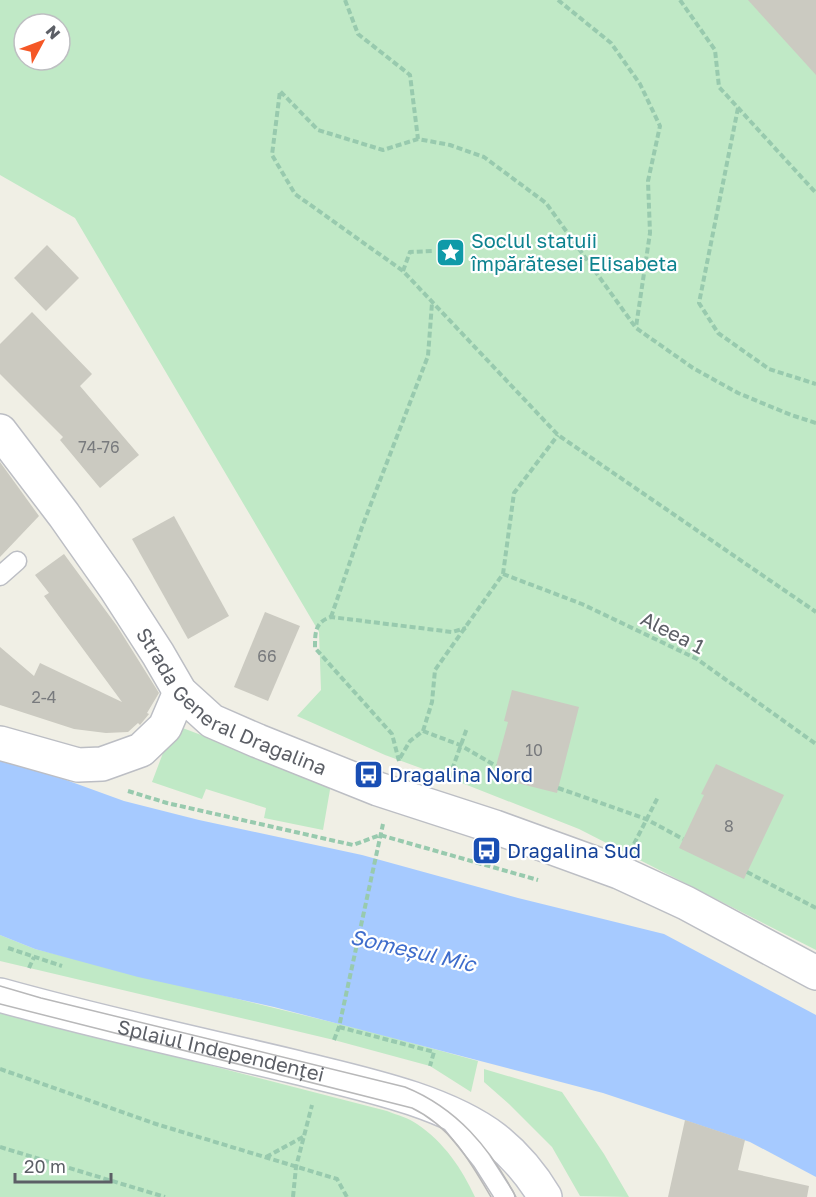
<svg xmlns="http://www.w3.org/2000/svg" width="816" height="1197" font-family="'Golos Text',sans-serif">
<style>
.green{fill:#c0e9c6;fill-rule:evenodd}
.water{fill:#a6caff}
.building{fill:#cbcac1}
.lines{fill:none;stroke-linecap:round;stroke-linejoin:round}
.service-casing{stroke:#bcbec4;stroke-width:21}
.minor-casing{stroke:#bcbec4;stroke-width:36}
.tertiary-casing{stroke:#bcbec4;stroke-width:36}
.secondary-casing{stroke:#bfc1c9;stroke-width:36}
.path{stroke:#98caae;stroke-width:4;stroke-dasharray:6 3;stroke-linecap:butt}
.service{stroke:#fff;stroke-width:18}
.minor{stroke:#fff;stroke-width:33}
.tertiary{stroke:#fff;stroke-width:33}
.secondary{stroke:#fff;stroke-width:33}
.tram{stroke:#b8b8b9;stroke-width:1.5}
.labels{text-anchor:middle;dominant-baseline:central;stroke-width:4.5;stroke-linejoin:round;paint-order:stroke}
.number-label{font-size:16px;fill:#787a7d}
.culture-label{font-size:20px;fill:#0d838f;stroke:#fff;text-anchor:start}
.street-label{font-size:20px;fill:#5c5f66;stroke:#fff}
.transit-label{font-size:20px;fill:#164399;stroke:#fff;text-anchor:start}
.water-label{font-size:21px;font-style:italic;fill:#3f6dcc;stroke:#fff}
</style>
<rect width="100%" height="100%" fill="#f0efe5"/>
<g class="green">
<path d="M0,0H816V950L579,829L467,785L385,755L297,716L321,690L319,632L75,218L0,175ZM24,24H60V60H24Z"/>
<path d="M180,727L331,784L323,830L264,818L266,808L206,789L202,799L152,782L163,753Z"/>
<path d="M0,935L35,949L376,1033L478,1061L471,1092L430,1066L334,1040L0,961Z"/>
<path d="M0,1011L387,1111C397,1115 409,1118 417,1124C444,1142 462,1169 475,1197H0Z"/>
<path d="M484,1069L562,1092L604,1154L629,1197L580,1196L552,1147L509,1104L484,1082Z"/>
</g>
<path class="water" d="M0,756L124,801L199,820L362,855L518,898L664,934L816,1015V1177L750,1142L603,1093L274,1007L138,977L35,949L0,935Z"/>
<g class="building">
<path d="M748,0H816V75Z"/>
<path d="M47,245L79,278L46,311L14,278Z"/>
<path d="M32,312L92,374L80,386L139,455L100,488L60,440L63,437L0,374V344Z"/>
<path d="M0,462L39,516L0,557Z"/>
<path d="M174,516L229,616L188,639L132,539Z"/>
<path d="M64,554L117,626L159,693L147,713L149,714L140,725L138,723L128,732L106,733L74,729L0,705V647L34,676L40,663L122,702L44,596L49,593L35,575Z"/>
<path d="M265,612L300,626L268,701L234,687Z"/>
<path d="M512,690L579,707L557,793L493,777L508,722L504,721Z"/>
<path d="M716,764L784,795L744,879L679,848L704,795L701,794Z"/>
<path d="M685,1120L745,1140L738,1170L809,1186L807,1197H668Z"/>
</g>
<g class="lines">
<defs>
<g id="service">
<path d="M0,576L17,561"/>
<path d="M451,1122L482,1161L505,1197"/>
</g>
<path id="minor" d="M0,743L78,765L102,764L141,750L165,727L180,692"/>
<g id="tertiary">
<path id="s1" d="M0,431L64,515L116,589L158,654L180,692L212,721L258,741L378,789L495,827L619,872L686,903L816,973"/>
</g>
<g id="secondary">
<path id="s2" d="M0,995C96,1022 194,1043 291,1066C354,1082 443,1099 495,1139C515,1155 532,1175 545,1197"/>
</g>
</defs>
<use href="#service" class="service-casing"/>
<use href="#minor" class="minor-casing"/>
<use href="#tertiary" class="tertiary-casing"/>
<use href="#secondary" class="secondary-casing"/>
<g class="path">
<path d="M345,0L358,34L410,75L418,139"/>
<path d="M558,0L611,43L640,84L660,126L648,181L650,233L636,327"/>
<path d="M680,0L715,50L719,87L816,193"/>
<path d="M738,108L699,303L718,333L769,369L816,384"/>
<path d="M403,271L410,252L432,251"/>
<path d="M816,423L791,415L738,393L693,368L636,328L546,203L484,157L450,145L418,139L383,150L318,130L280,91L272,155L295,194L403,271L558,435L816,612"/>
<path d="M503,574L582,604L697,659L816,744"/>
<path d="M331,617L362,527L428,356L432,303"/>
<path d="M423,731L432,702L435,670L503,574L514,493L558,435"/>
<path d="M400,758L410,741L423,731L460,745L496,766"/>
<path d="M399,761L392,734L315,648C315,632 315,622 331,617L452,632L466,628"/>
<path d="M449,778L467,728"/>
<path d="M558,788L646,819L683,839"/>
<path d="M128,791L167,803L353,845L380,835L538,880"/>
<path d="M634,844L658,797"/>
<path d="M747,872L816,908"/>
<path d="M8,948L62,966"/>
<path d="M29,968L34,957"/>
<path d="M339,1027L434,1052L430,1066"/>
<path d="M334,1040L339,1027L383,824"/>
<path d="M0,1069L156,1124L337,1179L347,1197"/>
<path d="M0,1147L165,1197"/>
<path d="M266,1157L303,1137"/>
<path d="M293,1197L296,1167L312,1105"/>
</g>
<use href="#service" class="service"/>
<use href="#minor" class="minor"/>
<use href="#tertiary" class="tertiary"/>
<use href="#secondary" class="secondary"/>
<g class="tram">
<path d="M0,986L41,998L405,1087C457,1108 490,1148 516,1197"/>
<path d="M0,1004L412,1108C450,1126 470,1161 491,1197"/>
</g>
</g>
<defs>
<symbol id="sight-square" viewBox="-11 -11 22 22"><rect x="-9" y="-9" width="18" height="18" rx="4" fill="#0f9aa8" stroke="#fff"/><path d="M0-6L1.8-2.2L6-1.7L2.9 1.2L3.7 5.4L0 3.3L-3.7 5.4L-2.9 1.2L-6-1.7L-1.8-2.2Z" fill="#fff"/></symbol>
<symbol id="bus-square" viewBox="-11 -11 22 22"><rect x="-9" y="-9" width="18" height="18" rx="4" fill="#1a4fb4" stroke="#fff"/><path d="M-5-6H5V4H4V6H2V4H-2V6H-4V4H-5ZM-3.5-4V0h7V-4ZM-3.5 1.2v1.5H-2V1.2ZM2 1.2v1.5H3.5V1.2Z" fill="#fff"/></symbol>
</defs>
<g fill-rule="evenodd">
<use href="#sight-square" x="434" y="236" width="33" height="33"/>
<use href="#bus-square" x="352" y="758" width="33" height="33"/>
<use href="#bus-square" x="470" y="834" width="33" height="33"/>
</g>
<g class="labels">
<g class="number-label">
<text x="99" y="447">74-76</text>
<text x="267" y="656">66</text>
<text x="44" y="697">2-4</text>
<text x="534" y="750">10</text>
<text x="729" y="826">8</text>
</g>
<g class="culture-label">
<text x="471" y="240">Soclul statuii<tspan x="471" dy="23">împărătesei Elisabeta</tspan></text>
</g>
<g class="street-label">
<text transform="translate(673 632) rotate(27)">Aleea 1</text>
<text stroke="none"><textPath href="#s1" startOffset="364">Strada General Dragalina</textPath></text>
<text stroke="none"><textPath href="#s2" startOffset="228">Splaiul Independenței</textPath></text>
</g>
<g class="transit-label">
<text x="389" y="774">Dragalina Nord</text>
<text x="507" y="850">Dragalina Sud</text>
</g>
<g class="water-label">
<text transform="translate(413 950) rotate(13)">Someșul Mic</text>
</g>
</g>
<g transform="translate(42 42) rotate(49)"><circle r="28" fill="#ffffff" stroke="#bebfc2" stroke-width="1.5"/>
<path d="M0-4.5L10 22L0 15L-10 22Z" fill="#f55726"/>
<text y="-9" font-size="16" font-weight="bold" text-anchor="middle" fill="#5c5f66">N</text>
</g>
<path d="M15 1173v9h96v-9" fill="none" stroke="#5c5f66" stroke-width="3"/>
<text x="24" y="1173" font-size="18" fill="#5c5f66" stroke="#ffffff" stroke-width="4.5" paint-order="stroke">20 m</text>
</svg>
